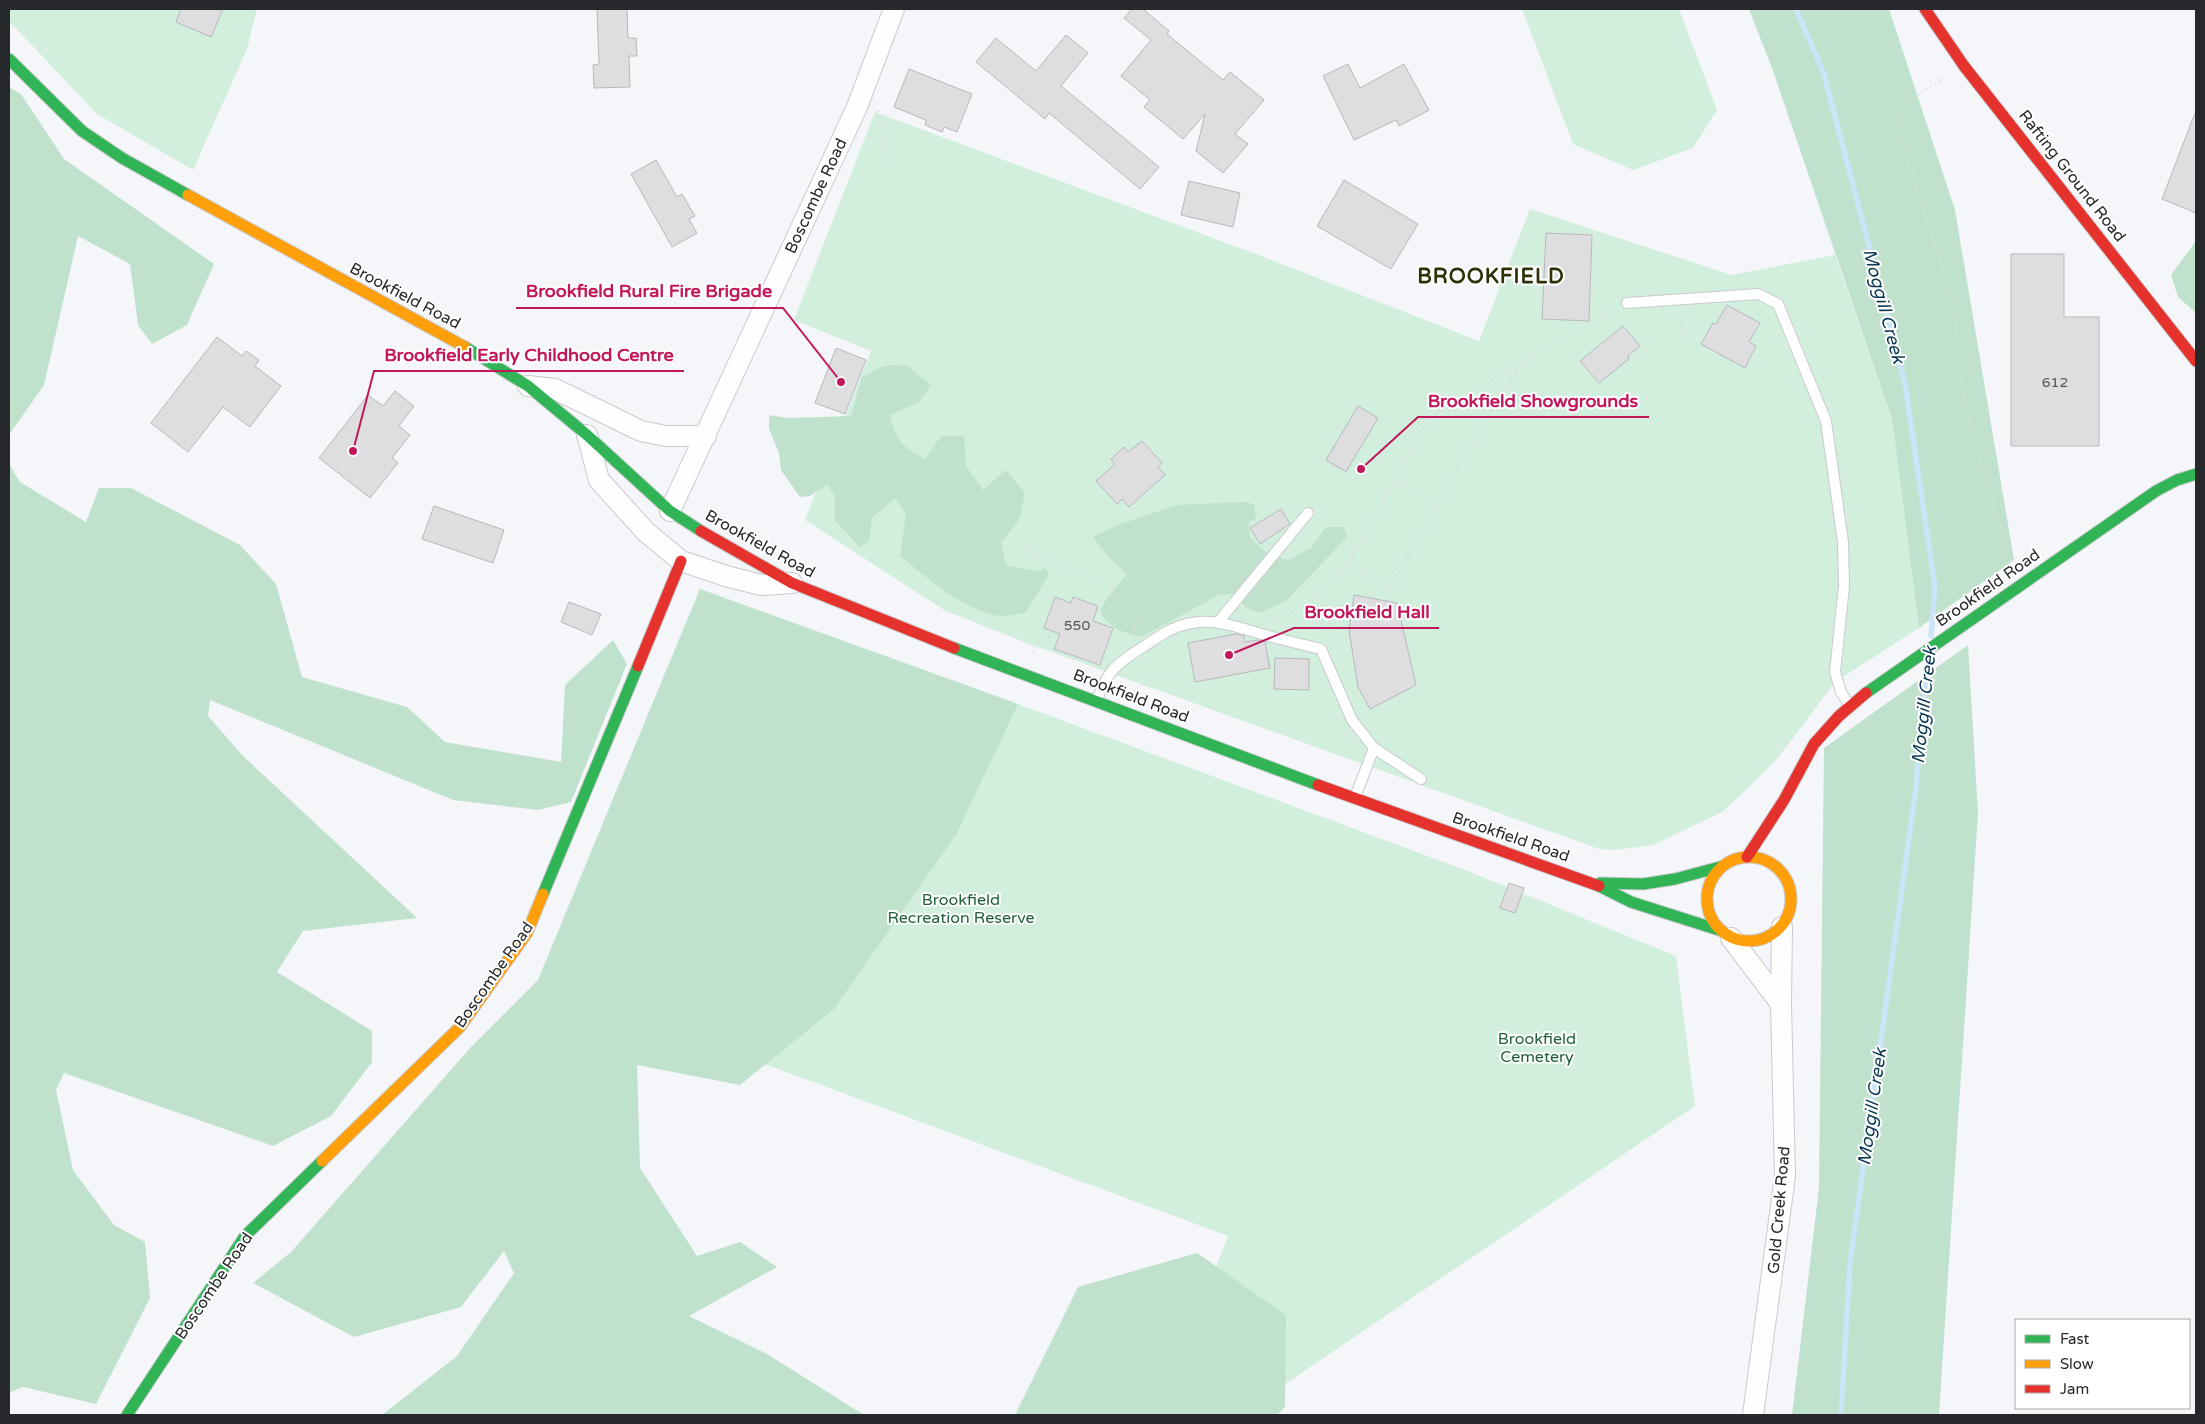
<svg xmlns="http://www.w3.org/2000/svg" width="2205" height="1424" font-family="'Varela Round',sans-serif">
<style>
.green{fill:#d2eedc}
.forest{fill:#c0e1cc}
.lines{fill:none;stroke-linecap:round;stroke-linejoin:round}
.stream{stroke:#cce4f7;stroke-width:5.5}
.building{fill:#dedde0;stroke:#b8b8bb}
.lane-casing{stroke:#c9cacd;stroke-width:12}
.street-casing{stroke:#c9cacd;stroke-width:22}
.fast-casing{stroke:#c9cacd;stroke-width:13}
.slow-casing{stroke:#c9cacd;stroke-width:13}
.jam-casing{stroke:#c9cacd;stroke-width:13}
.path{stroke:#dcdddf;stroke-width:3;stroke-dasharray:1 4;stroke-linecap:butt}
.lane{stroke:#fefefe;stroke-width:10}
.street{stroke:#fefefe;stroke-width:20}
.fast{stroke:#30b455;stroke-width:11}
.slow{stroke:#ff9f0a;stroke-width:11}
.jam{stroke:#e5322d;stroke-width:11}
.labels{text-anchor:middle;dominant-baseline:central;stroke-width:4;stroke-linejoin:round;paint-order:stroke}
.number-label{font-size:14px;fill:#555558}
.street-label{font-size:16px;fill:#27282b;stroke:#fff}
.park-label{font-size:16px;fill:#205f39;stroke:#fff}
.water-label{font-size:18px;font-style:italic;fill:#0a3854;stroke:#fff}
.district-label{font-size:21px;font-weight:bold;letter-spacing:1px;fill:#2f3209;stroke:#fff}
.leader{fill:none;stroke:#c2185b;stroke-width:2}
.callout-dot{fill:#c2185b;stroke:#fff;stroke-width:2}
.callout-label{font-size:18px;text-anchor:middle;font-weight:bold;fill:#c2185b;stroke:#fff;stroke-width:4;stroke-linejoin:round;paint-order:stroke}
</style>
<rect width="100%" height="100%" fill="#f5f6fa"/>
<g class="green">
<path d="M9,9H257L247,49L193,170L97,114L9,21Z"/>
<path d="M1522,9H1679L1717,110L1693,148L1633,170L1573,144Z"/>
<path d="M875,112L1269,259L1479,341L1530,209L1732,275L1835,255L1892,419L1919,628L1835,682L1777,759L1724,811L1653,845L1615,850L1599,849L1024,642L944,610L805,520L871,351L794,320Z"/>
<path d="M700,589L1018,704L1465,870L1676,956L1695,1106L1269,1395L1178,1366L1228,1236L538,980Z"/>
</g>
<g class="forest">
<path d="M1749,9H1889L1955,210L2014,560L1919,628L1892,419L1773,71Z"/>
<path d="M9,87L21,94L64,159L214,264L187,325L152,344L138,325L130,264L78,236L44,385L9,435Z"/>
<path d="M2196,241V313L2178,297L2171,275Z"/>
<path d="M906,365L931,385L919,402L890,415C894,439 904,448 925,459L941,436H964L966,466L983,490L1006,470L1025,493L1020,518L1001,543L1006,565L1035,571L1046,568L1049,575L1025,613C1017,614 1009,616 1002,616C970,615 925,576 900,556L906,514L895,498L872,518L869,541L860,547L835,521V496L827,484L810,496L800,497L781,470L779,453L769,429V415L787,418L851,416L862,377L883,366Z"/>
<path d="M9,464L20,482L86,522L99,488H131L240,545L276,584L302,677L407,707L445,742L561,762L565,685L613,640L627,664L571,802L538,810L453,800L210,700L208,716L242,755L417,918L303,931L277,972L372,1031V1062L331,1116L273,1146L64,1073L56,1090L73,1170L114,1225L145,1242L150,1298L96,1404L23,1387L9,1393Z"/>
<path d="M1247,502L1254,505L1256,518L1249,522L1250,537L1265,552L1288,560L1311,548L1326,527H1344L1347,537L1287,600L1259,613L1246,608L1235,594L1219,595L1141,637C1124,633 1108,628 1100,611L1107,598L1127,574L1109,558L1093,537L1118,525L1177,505Z"/>
<path d="M700,589L1018,704L957,833L834,1009L740,1085L637,1065L640,1168L697,1256L740,1242L777,1267L689,1316L767,1354L864,1415H382L457,1356L514,1273L504,1251L461,1307L354,1337L253,1283L291,1252L471,1047L538,980Z"/>
<path d="M1968,645L1978,813L1939,1415H1792L1819,1188L1824,748Z"/>
<path d="M1197,1253L1286,1315L1285,1407L1277,1415H1015L1078,1287Z"/>
</g>
<g class="lines">
<g class="stream">
<path d="M1796,9L1824,74L1905,384L1935,587L1931,636"/>
<path d="M1841,1415L1850,1263L1915,795L1928,660"/>
</g>
</g>
<g class="building">
<path d="M181,9H223L211,37L176,22Z"/>
<path d="M597,9H627L628,38H636L637,56H629L630,87L594,88L593,65L599,64Z"/>
<path d="M1132,9H1143L1169,31L1167,34L1223,80L1230,72L1264,100L1235,134L1248,144L1223,173L1196,151L1205,114L1183,139L1144,107L1150,100L1121,76L1151,40L1124,18Z"/>
<path d="M1066,35L1088,53L1061,86L1159,167L1140,189L1049,113L1045,119L976,62L996,38L1036,71Z"/>
<path d="M1348,64L1360,88L1404,64L1429,110L1399,126L1396,120L1354,140L1323,76Z"/>
<path d="M909,69L972,94L957,132L944,127L942,132L925,125L926,120L894,107Z"/>
<path d="M2195,113L2196,114V213L2162,199Z"/>
<path d="M656,160L677,197L682,194L695,216L689,219L697,233L672,247L631,174Z"/>
<path d="M1344,180L1418,224L1391,269L1317,226Z"/>
<path d="M1189,181L1240,193L1233,227L1181,215Z"/>
<path d="M1546,233L1592,235L1589,321L1542,319Z"/>
<path d="M2011,254H2064V317H2099V446H2011Z"/>
<path d="M1727,305L1760,323L1749,342L1756,346L1745,368L1701,344L1713,323L1716,324Z"/>
<path d="M1623,326L1640,346L1628,356L1629,359L1599,383L1580,361Z"/>
<path d="M217,337L242,356L246,351L259,360L255,366L281,386L250,427L223,407L188,452L151,423Z"/>
<path d="M836,348L866,360L845,414L815,403Z"/>
<path d="M395,391L414,406L399,426L410,435L392,458L398,463L370,498L319,458L368,395L383,406Z"/>
<path d="M1358,406L1378,418L1346,472L1326,460Z"/>
<path d="M1142,441L1162,463L1158,467L1165,475L1129,507L1122,499L1117,504L1096,481L1115,464L1111,459L1124,447L1128,452Z"/>
<path d="M434,506L504,530L493,563L422,539Z"/>
<path d="M1281,509L1290,524L1260,544L1250,528Z"/>
<path d="M1354,595L1397,603L1416,685L1370,709L1358,687L1349,630Z"/>
<path d="M1055,597L1071,603L1073,597L1098,606L1093,621L1113,628L1100,665L1054,649L1060,634L1044,628Z"/>
<path d="M569,602L601,614L592,635L561,622Z"/>
<path d="M1236,634L1244,636L1245,642L1258,640L1265,642L1270,668L1195,682L1188,643Z"/>
<path d="M1275,658L1309,659V690L1274,689Z"/>
<path d="M1509,883L1524,888L1515,913L1500,908Z"/>
</g>
<g class="lines">
<defs>
<g id="lane">
<path d="M1627,303L1758,294L1778,304L1826,421L1843,542L1844,586L1835,672L1841,692L1850,706"/>
<path d="M1219,621L1308,513"/>
<path d="M1097,700C1107,671 1117,663 1143,647C1152,641 1162,634 1172,629C1204,615 1227,624 1258,633C1278,639 1300,644 1321,649L1352,720L1374,748L1355,797"/>
<path d="M1374,748L1421,779"/>
</g>
<g id="street">
<path d="M528,386L555,389L641,431L666,436H706"/>
<path d="M587,435L599,480L646,532L681,561L726,576L761,585L792,583"/>
<path d="M670,511L857,107L894,9"/>
<path d="M1731,938L1781,1004"/>
<path d="M1753,1415L1785,1176L1781,1004L1782,927"/>
</g>
<g id="fast">
<path d="M9,59L82,131L122,158L188,195"/>
<path d="M465,347L528,386L587,435L670,511L701,531"/>
<path d="M954,648L1318,785"/>
<path d="M1866,693L2156,491L2177,480L2196,474"/>
<path d="M1600,883L1643,884L1675,879L1720,867"/>
<path d="M1599,886L1631,902L1719,930"/>
<path d="M543,894L638,666"/>
<path d="M127,1415L245,1236L322,1161"/>
</g>
<g id="slow">
<path d="M188,195L465,347"/>
<circle cx="1749" cy="899" r="42"/>
<path d="M322,1161L460,1027L527,933L543,894"/>
</g>
<g id="jam">
<path d="M1925,9L1964,66L2196,361"/>
<path d="M701,531L792,583L954,648"/>
<path d="M638,666L681,561"/>
<path d="M1318,785L1599,886"/>
<path d="M1747,857L1784,800L1814,744L1839,716L1866,693"/>
</g>
</defs>
<use href="#lane" class="lane-casing"/>
<use href="#street" class="street-casing"/>
<use href="#fast" class="fast-casing"/>
<use href="#slow" class="slow-casing"/>
<use href="#jam" class="jam-casing"/>
<g class="path">
<path d="M1944,78L1926,89L1903,108L1898,128L1954,305L1964,397L1978,454L2011,564"/>
<path d="M878,111L882,139L880,162"/>
<path d="M1679,313L1683,343"/>
<path d="M1395,482L1437,505"/>
<path d="M1024,549L1107,583L1138,615L1131,638"/>
<path d="M1347,566L1389,589"/>
<path d="M1387,599V593L1460,464L1523,361"/>
<path d="M1308,601L1330,636"/>
<path d="M1274,622L1314,597L1347,566L1390,491L1429,417L1473,393L1550,344L1616,309"/>
<path d="M1332,643L1348,636"/>
<path d="M1033,653L1037,641L1049,637L1051,632"/>
<path d="M1133,691L1149,681L1189,673"/>
</g>
<use href="#lane" class="lane"/>
<use href="#street" class="street"/>
<use href="#fast" class="fast"/>
<use href="#slow" class="slow"/>
<use href="#jam" class="jam"/>
</g>
<g class="labels">
<g class="number-label">
<text x="2055" y="382">612</text>
<text x="1077" y="625">550</text>
</g>
<g class="street-label">
<text transform="translate(2072 176) rotate(52)">Rafting Ground Road</text>
<text transform="translate(816 196) rotate(-65)">Boscombe Road</text>
<text transform="translate(405 296) rotate(28)">Brookfield Road</text>
<text transform="translate(760 544) rotate(29)">Brookfield Road</text>
<text transform="translate(1988 588) rotate(-35)">Brookfield Road</text>
<text transform="translate(1131 696) rotate(21)">Brookfield Road</text>
<text transform="translate(1511 837) rotate(19)">Brookfield Road</text>
<text transform="translate(494 975) rotate(-55)">Boscombe Road</text>
<text transform="translate(1779 1210) rotate(-85)">Gold Creek Road</text>
<text transform="translate(214 1286) rotate(-56)">Boscombe Road</text>
</g>
<g class="park-label">
<text x="961" y="900">Brookfield<tspan x="961" dy="18">Recreation Reserve</tspan></text>
<text x="1537" y="1039">Brookfield<tspan x="1537" dy="18">Cemetery</tspan></text>
</g>
<g class="water-label">
<text transform="translate(1884 306) rotate(75)">Moggill Creek</text>
<text transform="translate(1924 705) rotate(-84)">Moggill Creek</text>
<text transform="translate(1872 1107) rotate(-82)">Moggill Creek</text>
</g>
<g class="district-label">
<text x="1491" y="276">BROOKFIELD</text>
</g>
</g>
<path class="leader" d="M841 382L783 308H516M353 451L374 371H684M1361 469L1418 417H1649M1229 655L1294 628H1439"/>
<g class="callout-dot">
<circle cx="841" cy="382" r="5"/>
<circle cx="353" cy="451" r="5"/>
<circle cx="1361" cy="469" r="5"/>
<circle cx="1229" cy="655" r="5"/>
</g>
<g class="callout-label">
<text x="649" y="297">Brookfield Rural Fire Brigade</text>
<text x="529" y="361">Brookfield Early Childhood Centre</text>
<text x="1533" y="407">Brookfield Showgrounds</text>
<text x="1367" y="618">Brookfield Hall</text>
</g>
<rect width="2205" height="1424" fill="none" stroke="#27282b" stroke-width="20"/>
<rect x="2015" y="1319" width="175" height="90" fill="#ffffff" stroke="#a9a9aa"/>
<rect x="2025" y="1335" width="25" height="8" fill="#30b455" stroke="#a9a9aa"/>
<text x="2060" y="1344" font-size="15" fill="#27282b">Fast</text>
<rect x="2025" y="1360" width="25" height="8" fill="#ff9f0a" stroke="#a9a9aa"/>
<text x="2060" y="1369" font-size="15" fill="#27282b">Slow</text>
<rect x="2025" y="1385" width="25" height="8" fill="#e5322d" stroke="#a9a9aa"/>
<text x="2060" y="1394" font-size="15" fill="#27282b">Jam</text>
</svg>
